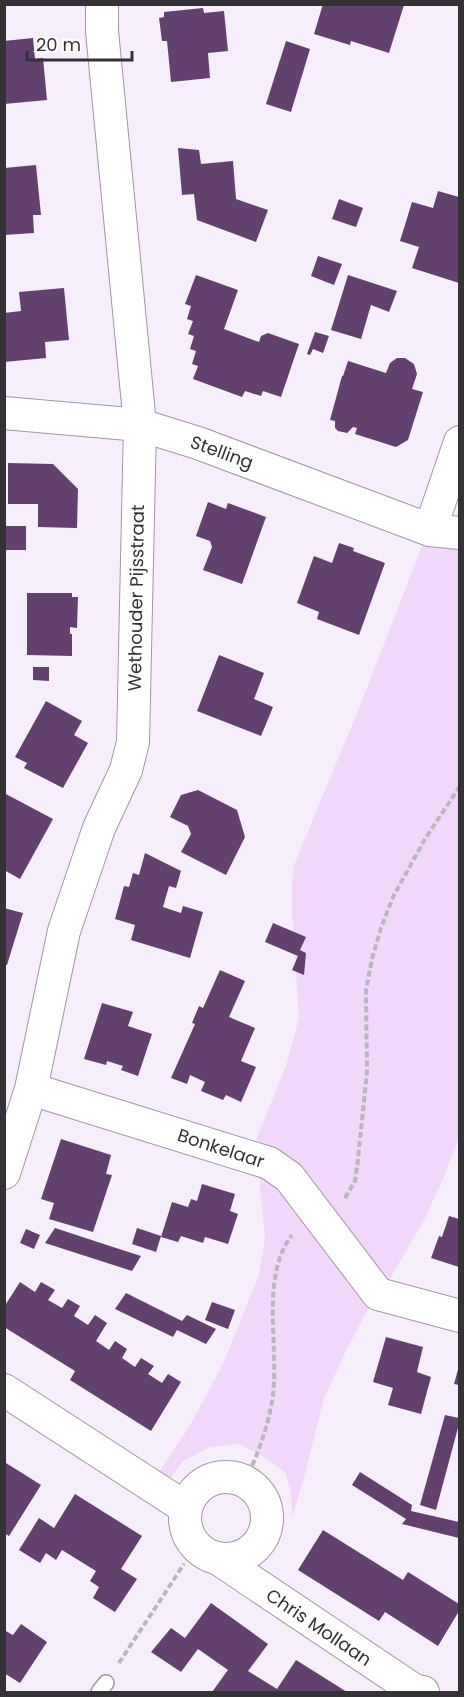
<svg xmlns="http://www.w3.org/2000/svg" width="464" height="1697" font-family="Poppins,sans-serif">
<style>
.green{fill:#f1d8fa}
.building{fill:#63416e}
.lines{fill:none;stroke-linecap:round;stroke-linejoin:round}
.service-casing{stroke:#a097a3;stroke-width:18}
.minor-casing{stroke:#a097a3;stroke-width:34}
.path{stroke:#bcb5c0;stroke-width:4;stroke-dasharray:6 3;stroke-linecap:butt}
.service{stroke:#fff;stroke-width:15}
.minor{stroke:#fff;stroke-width:32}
.labels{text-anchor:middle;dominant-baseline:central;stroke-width:6;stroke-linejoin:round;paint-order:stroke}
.street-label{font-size:18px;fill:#353237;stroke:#fff}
</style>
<rect width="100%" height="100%" fill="#f7eefb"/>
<g class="green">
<path d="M424,541L459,545V1137L444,1177L424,1220L388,1282L282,1153L256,1140L286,1066L299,1018L292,911V885L294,865L360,706Z"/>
<path d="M259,1174L280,1188L369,1307L345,1353L324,1398L304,1478L292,1517L291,1493L285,1472L264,1457L239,1444L210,1447L183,1461L166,1484L156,1477L189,1427L222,1366L259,1275L265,1239Z"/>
</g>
<g class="building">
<path d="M323,4L404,5L389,53L351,41L350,45L314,34Z"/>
<path d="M203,8L204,13L224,11L228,51L208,53L210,78L171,82L167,41H162L159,18L164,17V12Z"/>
<path d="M33,38L35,59L43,58L47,100L4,104V41Z"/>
<path d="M286,41L310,49L291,112L266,104Z"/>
<path d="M178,148L199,150L201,164L233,161L236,199L268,210L256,242L197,220L194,194L182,195Z"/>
<path d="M36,165L41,215H33L34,233L4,235V168Z"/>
<path d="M438,191L459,197V283L412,268L419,247L400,241L412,202L433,208Z"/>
<path d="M339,199L363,208L356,227L332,219Z"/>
<path d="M318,256L342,264L334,285L311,276Z"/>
<path d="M196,275L238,290L224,329L259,342L261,336L268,333L299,344L281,397L263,391L261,396L245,391L242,397L193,379L198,366L192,364L196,351L190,349L194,336L188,334L193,321L187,319L191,306L185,304Z"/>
<path d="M348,275L397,291L389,312L371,305L361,339L331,330Z"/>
<path d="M64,288L69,340L45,342L46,358L4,362V313L21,311L19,292Z"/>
<path d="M315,332L329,336L323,353L313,349L310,355L307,354Z"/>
<path d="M397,358H405L414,364L417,374L412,389L423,392L408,440L396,447L355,434L357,428L353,427L347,433L338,431L335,428V421L330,420L342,376H343L348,361L386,373L390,363Z"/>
<path d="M8,463L53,464L78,489L77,528L38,527V504H8Z"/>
<path d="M208,502L226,509L228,503L266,517L242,584L203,570L212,547L210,541L196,536Z"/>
<rect x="4" y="526" width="22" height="24"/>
<path d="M339,543L354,548L353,551L385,563L359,635L317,619L319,612L297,603L314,556L332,563Z"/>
<path d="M27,593H72V597H78L77,628L70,627V634H72V656L27,655Z"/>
<path d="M219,655L264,673L254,699L273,707L261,736L197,711Z"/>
<path d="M33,667H49V681L33,680Z"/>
<path d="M46,701L82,721L74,735L88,743L63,788L24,768L27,763L15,757Z"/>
<path d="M198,790L237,810L245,837L226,875L181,852L191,834L188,826L170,817L181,795Z"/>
<path d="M4,793L53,819L20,879L4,870Z"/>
<path d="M145,853L181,871L176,888L169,886L163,907L181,913L183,906L203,912L190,958L131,940L135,925L115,919L124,886L129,887L133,873L139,875Z"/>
<path d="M4,908L23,913L7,965L4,964Z"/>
<path d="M273,923L306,937L300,950L306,953L304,975L292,970L298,956L265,942Z"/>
<path d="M220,970L245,981L229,1017L255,1028L241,1061L256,1067L241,1102L226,1095L223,1100L201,1091L205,1082L190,1075L187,1084L171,1078L195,1024L192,1023L199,1006L203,1008Z"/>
<path d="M102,1003L133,1012L128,1026L152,1034L138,1076L121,1070L123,1066L107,1061L106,1065L84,1059Z"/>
<path d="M61,1139L111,1155L106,1174L112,1175L93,1232L49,1219L54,1203L41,1199Z"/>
<path d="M202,1184L235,1194L230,1211L238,1214L228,1244L205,1237L203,1243L181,1236L178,1242L161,1237L172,1202L188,1207L191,1199L197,1201Z"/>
<path d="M449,1216L459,1219V1267L431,1258L439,1236L442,1237Z"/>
<path d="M55,1228L116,1248L141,1256L132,1271L45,1243Z"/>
<path d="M137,1228L161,1236L156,1252L132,1244Z"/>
<path d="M26,1229L40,1235L34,1249L20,1243Z"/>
<path d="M20,1282L35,1292L41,1282L55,1290L48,1300L62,1308L68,1299L80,1306L74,1316L88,1325L95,1315L107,1323L96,1341L109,1350L115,1341L127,1349L122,1358L135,1367L141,1358L154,1366L148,1374L162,1383L168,1374L181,1382L151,1431L70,1380L75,1371L4,1327V1307Z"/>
<path d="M126,1293L182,1321L187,1315L216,1329L206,1344L177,1330L173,1337L115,1309Z"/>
<path d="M212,1302L235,1310L228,1329L205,1320Z"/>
<path d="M386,1337L423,1347L417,1372L431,1377L421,1414L388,1405L393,1388L373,1382Z"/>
<path d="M459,1366V1385L454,1384Z"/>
<path d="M445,1415L459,1418V1424L436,1510L420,1505Z"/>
<path d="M6,1463L41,1485L9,1536L4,1533Z"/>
<path d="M360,1472L412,1505L411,1511L459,1522V1538L402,1524L406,1519L352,1485Z"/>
<path d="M75,1494L142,1536L121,1569L137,1579L115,1612L93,1598L99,1587L90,1581L96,1571L62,1550L56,1560L46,1553L40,1563L19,1550L39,1518L54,1528Z"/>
<path d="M323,1530L403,1580L408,1572L459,1604V1611L438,1646L385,1612L379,1621L298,1570Z"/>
<path d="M211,1603L268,1644L248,1671L277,1689L296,1660L347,1692H212L228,1670L198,1649L181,1672L151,1652L171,1628L185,1638Z"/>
<path d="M21,1624L47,1642L20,1683L4,1673V1630L13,1635Z"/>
</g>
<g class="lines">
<defs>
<path id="service" d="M99,1692L106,1683"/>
<g id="minor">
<path d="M4,413L140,425L198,443L430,530L460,533"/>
<path d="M430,530L460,442"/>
<path d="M31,1089L269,1163L289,1177L378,1294L460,1316"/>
<path d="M4,1173L31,1089L64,931L99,828L126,770L133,742L140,425L102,31V4"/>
<path d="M4,1390L186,1508"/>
<circle cx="226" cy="1518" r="41"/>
<path d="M217,1558L414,1690L423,1692"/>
</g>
</defs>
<use href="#service" class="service-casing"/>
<use href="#minor" class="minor-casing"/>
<g class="path">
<path d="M345,1198L355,1181L358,1159L367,1072L366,990L372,959L381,928L393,897L425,839L460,786"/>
<path d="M245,1482C258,1453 269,1426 273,1394C279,1344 260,1277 292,1235"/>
<path d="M119,1663L184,1564"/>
</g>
<use href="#service" class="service"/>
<use href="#minor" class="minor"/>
</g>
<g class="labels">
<g class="street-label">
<text transform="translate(222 452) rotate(20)">Stelling</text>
<text transform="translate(136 598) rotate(-89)">Wethouder Pijsstraat</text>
<text transform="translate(221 1148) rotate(18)">Bonkelaar</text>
<text transform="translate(319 1627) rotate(34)">Chris Mollaan</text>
</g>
</g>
<rect width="464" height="1697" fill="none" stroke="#353237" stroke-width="12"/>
<path d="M27 51v9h105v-9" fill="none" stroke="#353237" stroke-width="3"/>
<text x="36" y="51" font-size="18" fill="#353237" stroke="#ffffff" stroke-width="4.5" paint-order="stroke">20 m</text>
</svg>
